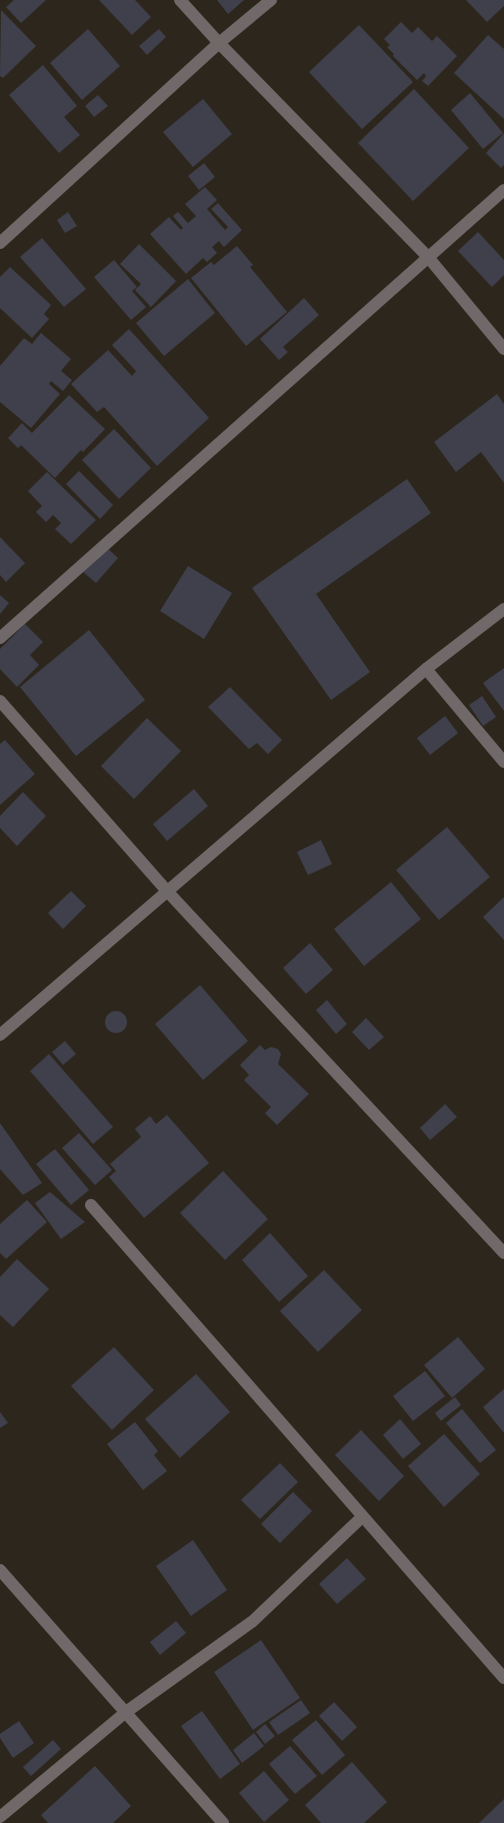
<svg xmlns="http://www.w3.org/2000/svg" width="504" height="1823" font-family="Arial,sans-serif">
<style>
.building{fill:#3f404b}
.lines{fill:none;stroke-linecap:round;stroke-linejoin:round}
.minor{stroke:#706969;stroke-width:12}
</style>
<rect width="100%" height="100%" fill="#2d261d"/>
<g class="building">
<path d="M14,0H46L21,23L6,7Z"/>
<path d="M99,0H135L151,17L132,35Z"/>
<path d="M217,0H244L228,14Z"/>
<path d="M466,0H504V6L487,22Z"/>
<path d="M1,10L36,46L3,78L0,76Z"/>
<path d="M401,22L412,33L418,27L432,41L437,36L457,56L428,86L422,81L426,76L424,73L417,80L393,56L394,54L387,47L390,45L384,39Z"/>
<path d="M359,25L413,82L362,129L309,72Z"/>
<path d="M88,29L120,66L82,100L50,63Z"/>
<path d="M159,29L166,37L147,55L139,46Z"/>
<path d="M488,35L504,49V119L454,73Z"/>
<path d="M43,65L77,106L64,117L80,135L59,153L9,95Z"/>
<path d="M414,89L469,148L413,201L358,143Z"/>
<path d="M470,93L503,133L483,149L451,110Z"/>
<path d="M98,95L108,106L94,117L85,106Z"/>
<path d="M203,99L232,134L193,167L163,132Z"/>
<path d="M504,133V165L501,168L486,153Z"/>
<path d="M204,163L215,177L199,190L188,176Z"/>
<path d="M205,187L217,200L207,209L225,230L228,227L211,209L218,203L242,230L224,247L219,241L212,247L217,253L207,262L203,258L186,274L150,234L169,217L181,230L183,228L173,216L178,212L188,223L196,216L185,204Z"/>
<path d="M68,212L77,226L65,233L57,220Z"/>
<path d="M478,232L504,260V275L492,287L458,251Z"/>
<path d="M42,238L86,289L64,307L20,257Z"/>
<path d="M139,244L176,281L151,307L135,290L141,284L120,264Z"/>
<path d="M237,246L253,265L250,267L287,312L246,346L191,278L211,262L214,265Z"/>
<path d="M114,260L137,287L132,291L146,307L131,320L94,277Z"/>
<path d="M10,267L51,305L44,314L49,319L32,338L0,308V277Z"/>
<path d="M188,279L215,313L164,356L136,323Z"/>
<path d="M304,298L319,315L283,347L288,352L279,360L260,339Z"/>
<path d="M129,329L209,418L157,466L104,407L97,412L71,384L108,350L132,376L136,371L112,345Z"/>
<path d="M41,333L71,359L61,371L72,380L63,391L51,381L49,384L60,394L31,428L0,402V366L24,338L32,344Z"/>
<path d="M497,394L504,404V483L481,452L456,472L434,442Z"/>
<path d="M69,395L105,429L83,452L81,450L55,478L21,445L18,448L8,438L22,423L32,433Z"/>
<path d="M114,429L151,468L119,499L82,460Z"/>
<path d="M79,471L113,505L100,519L66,484Z"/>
<path d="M47,472L96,520L71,544L55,529L61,523L53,515L46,522L36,512L42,506L28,491Z"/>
<path d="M407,479L431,513L316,594L370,672L331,700L252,588Z"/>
<path d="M0,537L25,563L6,582L0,575Z"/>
<path d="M105,546L118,558L96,583L82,571Z"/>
<path d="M188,566L232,593L204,639L160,611Z"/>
<path d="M0,595L9,603L0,614Z"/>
<path d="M25,624L43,642L30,655L39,665L17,687L0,669V649Z"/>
<path d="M89,630L145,700L76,756L20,687Z"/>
<path d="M504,668V711L483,683Z"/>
<path d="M230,687L282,740L268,754L257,743L249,749L208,707Z"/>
<path d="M482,696L496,717L483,726L469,705Z"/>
<path d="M445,716L458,733L430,755L417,738Z"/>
<path d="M147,718L181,751L134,799L101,766Z"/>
<path d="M5,740L35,774L0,805V744Z"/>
<path d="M194,789L208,806L167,841L153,824Z"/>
<path d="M23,792L46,816L17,846L0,828V816Z"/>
<path d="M447,827L490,877L439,920L396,870Z"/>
<path d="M321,840L332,864L308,875L297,852Z"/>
<path d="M391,882L421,919L364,966L334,929Z"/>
<path d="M71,891L86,906L63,929L48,913Z"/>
<path d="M504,897V940L483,917Z"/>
<path d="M310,943L333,970L306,994L283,968Z"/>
<path d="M200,985L248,1041L203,1080L155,1024Z"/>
<path d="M327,1000L347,1024L336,1034L316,1010Z"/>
<circle cx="116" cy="1022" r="11"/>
<path d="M366,1018L384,1037L369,1050L352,1032Z"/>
<path d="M65,1041L76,1054L63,1065L52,1052Z"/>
<path d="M260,1045L265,1050L271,1047L278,1049L281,1054L278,1064L309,1094L277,1125L265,1113L271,1107L244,1080L249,1075L240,1065Z"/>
<path d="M49,1054L113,1127L93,1144L30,1071Z"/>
<path d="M445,1104L457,1117L430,1140L420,1128Z"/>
<path d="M167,1115L209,1163L144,1218L109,1177L116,1171L110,1164L141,1137L135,1129L150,1116L156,1124Z"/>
<path d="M0,1123L42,1183L23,1195L0,1169Z"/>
<path d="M79,1133L112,1170L95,1185L62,1148Z"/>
<path d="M55,1149L89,1190L71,1205L36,1164Z"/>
<path d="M223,1171L268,1219L225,1260L180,1213Z"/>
<path d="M50,1192L85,1222L61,1239L35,1203Z"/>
<path d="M27,1200L47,1222L6,1259L0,1253V1224Z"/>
<path d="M270,1233L308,1276L279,1302L242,1260Z"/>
<path d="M17,1259L49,1289L13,1327L0,1315V1277Z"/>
<path d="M324,1270L362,1310L318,1352L280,1311Z"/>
<path d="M458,1337L485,1369L452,1398L424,1365Z"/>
<path d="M114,1347L154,1390L112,1430L71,1386Z"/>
<path d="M425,1371L445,1396L413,1421L393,1396Z"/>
<path d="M196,1374L230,1412L180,1458L145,1419Z"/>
<path d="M504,1389V1433L483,1407Z"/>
<path d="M455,1397L461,1405L441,1421L435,1413Z"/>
<path d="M462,1409L496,1450L480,1463L446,1423Z"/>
<path d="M0,1412L8,1423L0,1428Z"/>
<path d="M400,1419L421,1444L403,1459L383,1435Z"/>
<path d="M135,1422L158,1451L154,1455L167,1471L143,1490L107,1444Z"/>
<path d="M361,1430L404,1476L379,1501L335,1455Z"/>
<path d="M444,1434L480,1474L444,1507L408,1466Z"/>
<path d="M280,1463L298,1482L260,1519L241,1500Z"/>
<path d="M293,1492L312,1511L280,1543L261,1524Z"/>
<path d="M193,1540L227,1590L191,1616L156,1566Z"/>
<path d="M347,1558L366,1579L337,1604L319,1584Z"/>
<path d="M176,1621L186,1633L160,1655L150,1642Z"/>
<path d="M261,1640L300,1698L253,1730L214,1672Z"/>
<path d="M301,1700L310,1713L278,1735L269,1722Z"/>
<path d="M334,1702L357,1727L342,1741L319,1716Z"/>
<path d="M202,1711L240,1764L220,1779L181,1726Z"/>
<path d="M316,1720L345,1755L322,1775L292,1740Z"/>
<path d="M19,1721L34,1743L13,1758L0,1738V1734Z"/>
<path d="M265,1724L275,1736L265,1744L256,1732Z"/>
<path d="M254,1733L264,1746L242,1763L233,1750Z"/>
<path d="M53,1740L61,1749L31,1776L23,1767Z"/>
<path d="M290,1746L317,1776L295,1794L269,1764Z"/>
<path d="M352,1762L387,1802L364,1823H321L305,1805Z"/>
<path d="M95,1766L131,1806L113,1823H48L41,1815Z"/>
<path d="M264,1771L289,1800L264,1822L239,1793Z"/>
<path d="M504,1799V1823H479Z"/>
</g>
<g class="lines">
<g class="minor">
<path d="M180,0L219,43L428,257L504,349"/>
<path d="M0,243L219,43L271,0"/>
<path d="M0,638L504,190"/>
<path d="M426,669L504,762"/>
<path d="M0,701L167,891L504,1253"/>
<path d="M0,1035L426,669L504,609"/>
<path d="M91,1205L504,1678"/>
<path d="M0,1570L223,1823"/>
<path d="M0,1817L126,1712L253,1621L362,1517"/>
</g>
</g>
</svg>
